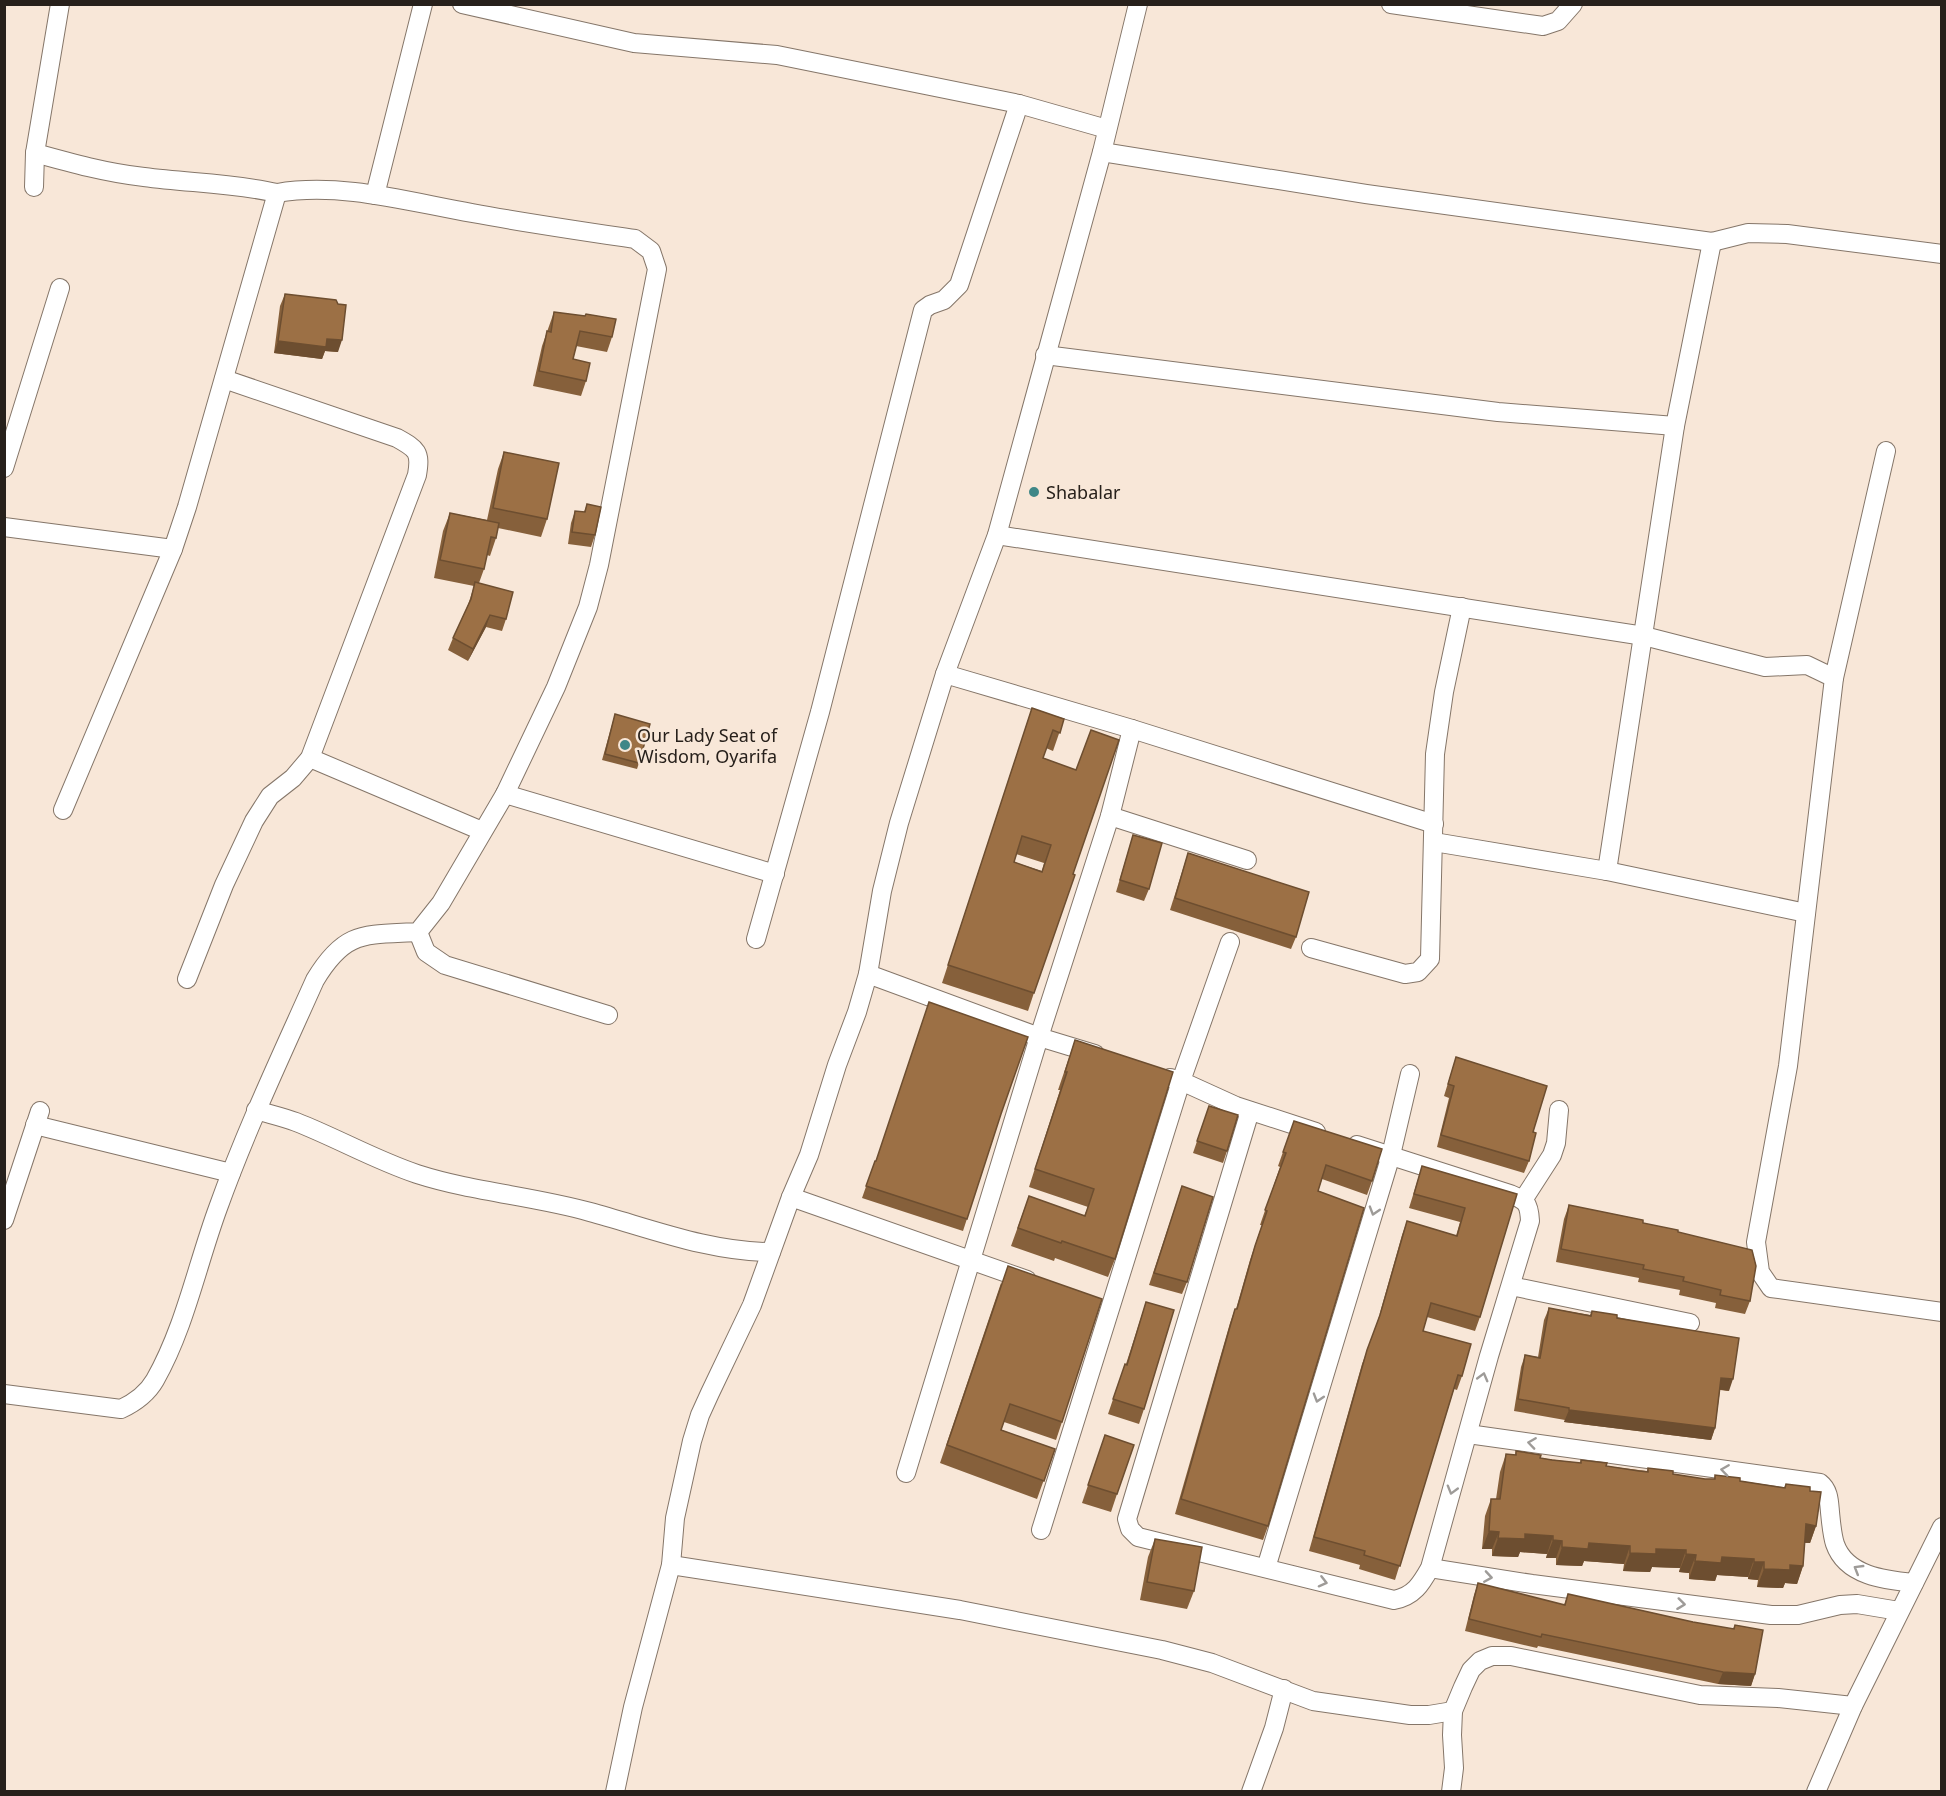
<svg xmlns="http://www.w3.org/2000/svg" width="1946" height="1796" font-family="'Noto Sans',sans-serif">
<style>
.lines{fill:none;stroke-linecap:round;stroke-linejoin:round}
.street-casing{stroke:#857669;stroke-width:20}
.street{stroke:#fff;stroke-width:18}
.wall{fill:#86603b;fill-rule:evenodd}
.shaded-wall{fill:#6d4e30}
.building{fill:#9c7045;stroke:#6d4e30;stroke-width:1.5;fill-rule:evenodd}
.oneway{stroke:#9e9b98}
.poi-dot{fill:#3f8787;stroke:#f8e7d8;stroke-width:2}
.labels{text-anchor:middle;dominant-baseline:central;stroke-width:5;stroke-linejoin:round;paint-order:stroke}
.poi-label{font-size:18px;fill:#27201b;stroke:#f8e7d8;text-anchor:start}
</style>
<rect width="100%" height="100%" fill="#f8e7d8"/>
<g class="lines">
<defs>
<g id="street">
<path d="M462,4L634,43L777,55L1019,104L1107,129"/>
<path d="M1391,4L1543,26L1558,21L1573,4"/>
<path d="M1102,152L1366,194L1712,242L1748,233L1787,234L1942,254"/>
<path d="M35,153C71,163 107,173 144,177C189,183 233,183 277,193"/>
<path d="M34,187L35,153L60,4"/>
<path d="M375,195L423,4"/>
<path d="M1045,355L1498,412L1675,426"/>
<path d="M4,468L60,288"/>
<path d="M4,527L173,549"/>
<path d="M997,535L1644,636L1765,667L1807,665L1834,678L1788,1066L1756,1242L1760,1272L1771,1288L1942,1312"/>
<path d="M945,674L1132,729L1434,824"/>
<path d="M1834,678L1886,451"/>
<path d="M310,758L482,831"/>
<path d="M505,794L775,874"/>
<path d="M1110,816L1247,860"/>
<path d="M1434,842L1607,871L1806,913"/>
<path d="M1607,871L1675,426L1712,242"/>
<path d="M418,932L426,952L445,965L608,1015"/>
<path d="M756,939L820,712L923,310L930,305L944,300L959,285L1019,104"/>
<path d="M1230,942L1181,1081L1236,1106L1316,1132"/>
<path d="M1311,948L1405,974L1418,972L1430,959L1435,754L1444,692L1462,607"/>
<path d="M868,974L1039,1037L1095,1054"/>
<path d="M187,979L224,885L254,821L270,796L293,778L310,758L417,475C421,452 417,449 397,438L224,379"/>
<path d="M256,1110C269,1114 283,1117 296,1122C337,1138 375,1160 417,1174C473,1192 533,1196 590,1212C649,1228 709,1252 771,1252"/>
<path d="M1250,1111L1127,1519L1130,1529L1138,1537L1394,1600C1414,1596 1421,1584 1430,1568L1489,1356L1530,1221C1529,1202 1526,1201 1510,1194L1357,1145"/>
<path d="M35,1125L231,1173"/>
<path d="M791,1197L1027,1280"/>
<path d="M1523,1200L1552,1155L1556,1143L1559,1110"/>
<path d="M4,1220L40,1111"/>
<path d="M1511,1286L1690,1323"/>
<path d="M4,1394L121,1409C136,1402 147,1394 155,1380C185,1327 197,1265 218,1208C246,1130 281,1056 315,980C345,930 364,935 418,932L441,903L505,794L556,687L588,607L599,565L657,269L651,251L635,239C581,231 526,223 472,213C409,202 341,182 277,193L187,507L173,549L63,810"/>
<path d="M1468,1434L1820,1483C1829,1490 1829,1501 1830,1512C1831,1522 1832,1535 1835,1544C1846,1576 1885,1580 1914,1583"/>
<path d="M906,1473L1039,1037L1110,816L1132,729"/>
<path d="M1041,1530L1181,1081L1170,1078"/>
<path d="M671,1565L960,1610L1162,1650L1212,1663L1313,1701L1410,1715H1429L1453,1711"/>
<path d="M1266,1568L1391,1155L1410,1074"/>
<path d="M1430,1568L1532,1584L1771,1615H1798L1840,1605L1857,1604L1899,1611"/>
<path d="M615,1792L633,1707L671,1565L675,1518L692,1441L700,1415L710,1393L752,1305L791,1197L809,1155L837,1065L857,1012L868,974L882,891L899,823L945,674L997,535L1102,152L1138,4"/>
<path d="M1251,1792L1274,1728L1284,1689"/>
<path d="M1451,1792L1454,1768L1452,1735L1453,1711L1463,1687L1471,1670L1480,1661L1492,1656H1511L1700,1695L1778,1698L1853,1706"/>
<path d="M1816,1792L1853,1706L1942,1527"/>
</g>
</defs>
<use href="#street" class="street-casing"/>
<use href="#street" class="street"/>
</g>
<g class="wall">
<path d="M285,294L338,352L325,351L322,359L274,353L280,306Z"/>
<path d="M554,312L585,316L612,337L607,352L576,346L573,359L586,381L581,396L533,386L542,346Z"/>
<path d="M504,452L547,519L541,537L498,528L496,538L490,556L487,555L484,569L479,583L506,619L502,631L486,627L468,661L448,650L453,638L468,605L474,586L434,578L443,531L450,513L487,520L498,469Z"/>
<path d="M587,504L595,535L591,547L568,544L571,523L575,511L584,512Z"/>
<path d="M1032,708L1064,719L1053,751L1046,748L1043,758L1073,874L1028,1011L942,983ZM1016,854L1044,863L1042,871L1014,862Z"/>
<path d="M615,714L639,763L637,769L602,760Z"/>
<path d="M1133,835L1149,889L1144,901L1116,892Z"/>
<path d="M1188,853L1296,937L1291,949L1170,910Z"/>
<path d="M1075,1040L1115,1259L1108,1277L1055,1258L1054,1261L1011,1246L1029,1196L1084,1216L1088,1207L1029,1187L1060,1090H1058Z"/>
<path d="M1456,1057L1533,1132L1529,1161L1524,1173L1437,1147L1449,1098L1444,1096Z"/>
<path d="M1209,1106L1227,1151L1223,1163L1193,1153Z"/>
<path d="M1001,1114L963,1231L862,1198L875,1161H876Z"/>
<path d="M1294,1121L1372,1181L1367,1195L1322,1179L1318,1191L1268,1526L1263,1540L1175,1514L1230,1323L1235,1309H1236L1250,1260L1262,1225H1260L1280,1167L1278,1166Z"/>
<path d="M1422,1166L1517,1194L1480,1317L1475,1331L1427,1317L1423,1331L1462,1376L1457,1390L1454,1389L1395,1580L1359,1569L1360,1565L1309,1551L1362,1364L1376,1327L1402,1235L1407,1221L1456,1236L1460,1222L1409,1208Z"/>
<path d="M1182,1186L1187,1282L1182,1294L1149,1285Z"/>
<path d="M1569,1205L1678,1232L1750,1301L1745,1314L1715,1308L1716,1303L1679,1295L1680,1290L1638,1282L1639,1278L1556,1262L1564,1219Z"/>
<path d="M1001,1283L1062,1422L1056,1440L1004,1422L1001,1430L1055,1449L1037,1499L940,1463Z"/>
<path d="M1146,1302L1144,1409L1139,1424L1108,1414L1125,1364H1126Z"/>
<path d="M1549,1308L1590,1315L1592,1311L1617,1318L1729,1391L1720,1390L1715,1428L1711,1440L1564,1422L1565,1420L1514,1411L1521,1367L1525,1355L1538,1357L1544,1320Z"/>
<path d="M1105,1435L1117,1494L1111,1512L1082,1503Z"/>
<path d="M1516,1451L1540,1458L1580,1463L1581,1460L1606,1466L1647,1471L1648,1468L1673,1474L1705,1479H1714L1715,1475L1740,1481L1784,1488L1786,1484L1810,1491L1816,1526L1810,1543H1805L1803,1566L1797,1584L1785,1583L1783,1588L1757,1587L1758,1580L1748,1579V1577L1717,1575L1715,1581L1689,1579V1573L1679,1572L1680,1568L1652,1567L1650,1572L1623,1571L1624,1564L1584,1561L1582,1566L1556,1565V1558H1546L1547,1554L1520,1552L1518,1557L1492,1556V1549H1482L1485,1516L1491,1499H1496L1500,1472L1506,1454L1515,1455Z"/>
<path d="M1155,1539L1194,1591L1187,1609L1140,1600L1148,1557Z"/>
<path d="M1478,1583L1564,1605L1568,1594L1693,1622L1733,1629L1735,1625L1755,1674L1751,1686L1718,1684L1538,1646L1537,1648L1465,1631L1474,1595Z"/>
</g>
<g class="shaded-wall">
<path d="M327,339L342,340L338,352L325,351L322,359L274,353L278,341Z"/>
<path d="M490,615L486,627L468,661L473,649Z"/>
<path d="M1721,1378L1733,1379L1729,1391L1717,1389Z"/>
<path d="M1569,1410L1715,1428L1711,1440L1564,1422Z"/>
<path d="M1806,1524L1816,1526L1810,1543L1799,1542Z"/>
<path d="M1489,1531L1499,1532L1492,1549H1482Z"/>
<path d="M1525,1534L1553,1536L1547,1554L1520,1552L1518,1557L1492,1556L1498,1538Z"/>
<path d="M1553,1540L1562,1541L1556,1558H1546Z"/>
<path d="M1589,1543L1630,1546L1624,1564L1584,1561L1582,1566L1556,1565L1562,1547Z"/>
<path d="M1656,1549L1686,1550L1680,1568L1652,1567L1650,1572L1623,1571L1630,1553Z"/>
<path d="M1686,1554L1696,1555L1689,1573L1679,1572Z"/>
<path d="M1722,1557L1754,1559L1748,1577L1717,1575L1715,1581L1689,1579L1695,1561Z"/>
<path d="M1754,1562H1764L1758,1580L1748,1579Z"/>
<path d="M1790,1565L1803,1566L1797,1584L1785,1583L1783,1588L1757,1587L1764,1569Z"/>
<path d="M1723,1672L1755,1674L1751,1686L1718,1684Z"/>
</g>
<g class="building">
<path d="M285,294L336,300L338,304L346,305L342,340L327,339L326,347L278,341Z"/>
<path d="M554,312L585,316L586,314L616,319L612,337L580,331L573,359L590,363L586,381L539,371L547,331L551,332Z"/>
<path d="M504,452L559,463L547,519L493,508Z"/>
<path d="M587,504L601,507L595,535L572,532L575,511L585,512Z"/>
<path d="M450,513L499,523L496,538L491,537L484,569L440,560Z"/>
<path d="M475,582L513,592L506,619L490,615L473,649L453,638L471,599Z"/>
<path d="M1032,708L1064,719L1060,733L1053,730L1043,758L1076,770L1091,730L1119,740L1073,874L1075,875L1034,993L948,965ZM1022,836L1051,845L1042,872L1014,862Z"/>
<path d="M615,714L650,724L639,763L605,754Z"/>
<path d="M1133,835L1162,843L1149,889L1120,880Z"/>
<path d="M1188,853L1309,892L1296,937L1175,898Z"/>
<path d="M929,1002L1028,1037L1001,1114L967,1219L866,1186L875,1161H876Z"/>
<path d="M1075,1040L1173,1072L1115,1259L1062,1241L1061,1243L1018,1228L1029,1196L1085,1216L1094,1189L1035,1169L1067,1072H1065Z"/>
<path d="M1456,1057L1547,1086L1533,1132L1536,1133L1529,1161L1441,1135L1454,1086L1448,1084Z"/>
<path d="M1209,1106L1238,1115L1227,1151L1197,1141Z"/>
<path d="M1294,1121L1382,1149L1372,1181L1326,1165L1318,1191L1364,1208L1268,1526L1181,1499L1235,1309H1237L1255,1246L1267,1211L1265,1210L1286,1153L1283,1152Z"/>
<path d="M1422,1166L1517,1194L1480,1317L1431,1303L1423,1331L1471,1344L1462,1376L1458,1375L1400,1566L1364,1555L1365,1551L1314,1537L1367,1350L1380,1315L1407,1221L1457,1236L1465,1208L1414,1194Z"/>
<path d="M1182,1186L1213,1197L1187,1282L1154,1273Z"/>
<path d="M1569,1205L1643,1220V1223L1678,1230V1232L1752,1250L1756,1266L1750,1301L1720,1295L1721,1290L1683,1281L1684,1277L1643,1269L1644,1265L1561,1249Z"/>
<path d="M1008,1266L1102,1299L1062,1422L1010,1404L1001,1430L1055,1449L1044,1481L947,1445Z"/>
<path d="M1146,1302L1174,1310L1144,1409L1113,1399L1125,1364L1127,1365Z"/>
<path d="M1549,1308L1591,1316L1592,1311L1617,1315V1318L1739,1338L1733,1379L1721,1378L1715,1428L1569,1410V1408L1518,1399L1525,1355L1540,1358Z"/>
<path d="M1105,1435L1134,1445L1117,1494L1088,1485Z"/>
<path d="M1516,1451L1541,1455L1540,1458L1552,1460L1581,1463V1460L1607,1463L1606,1466L1639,1471L1648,1472V1468L1673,1471V1474L1705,1479H1715V1475L1740,1478V1481L1785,1488L1786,1484L1810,1487V1491L1821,1492L1816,1526L1806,1524L1803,1566L1790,1565V1570L1764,1569V1562H1754V1559L1722,1557L1721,1563L1695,1561L1696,1555L1686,1554V1550L1656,1549V1554L1630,1553V1546L1589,1543L1588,1549L1562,1547V1541L1553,1540V1536L1525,1534V1539L1498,1538L1499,1532L1489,1531L1491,1499H1500L1506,1454L1516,1455Z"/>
<path d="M1155,1539L1202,1547L1194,1591L1147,1582Z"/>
<path d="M1478,1583L1565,1605L1568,1594L1693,1622L1734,1629L1735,1625L1763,1630L1755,1674L1723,1672L1542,1634L1541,1637L1469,1619Z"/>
</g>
<defs><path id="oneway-chevron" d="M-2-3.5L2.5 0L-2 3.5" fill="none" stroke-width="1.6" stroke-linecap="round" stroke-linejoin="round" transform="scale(1.5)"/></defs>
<g class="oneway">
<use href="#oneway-chevron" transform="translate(1374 1211) rotate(107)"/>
<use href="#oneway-chevron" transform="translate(1483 1377) rotate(-75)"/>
<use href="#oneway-chevron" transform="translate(1318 1398) rotate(107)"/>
<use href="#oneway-chevron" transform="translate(1532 1443) rotate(-172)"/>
<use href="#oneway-chevron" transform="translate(1725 1470) rotate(-172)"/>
<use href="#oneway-chevron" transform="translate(1452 1490) rotate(106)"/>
<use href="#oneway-chevron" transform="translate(1858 1569) rotate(-149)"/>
<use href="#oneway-chevron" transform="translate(1488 1577) rotate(9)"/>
<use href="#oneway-chevron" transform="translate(1323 1582) rotate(14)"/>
<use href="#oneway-chevron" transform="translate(1681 1604) rotate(7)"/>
</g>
<g class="poi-dot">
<circle cx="1034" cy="492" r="6"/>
<circle cx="625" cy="745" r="6"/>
</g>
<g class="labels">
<g class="poi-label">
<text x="1046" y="492">Shabalar</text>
<text x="637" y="735">Our Lady Seat of<tspan x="637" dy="21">Wisdom, Oyarifa</tspan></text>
</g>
</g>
<rect width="1946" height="1796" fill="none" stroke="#27201b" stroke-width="12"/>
</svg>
